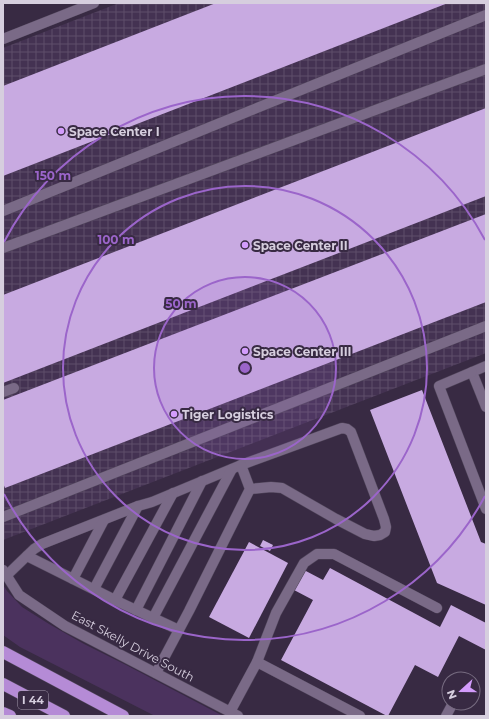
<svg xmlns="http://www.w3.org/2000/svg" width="489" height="719" viewBox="0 0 489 719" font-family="Montserrat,sans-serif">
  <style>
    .industrial { fill: url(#industrial-grid) }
    .grass { fill: #4b325e }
    .building { fill: #c8aae1 }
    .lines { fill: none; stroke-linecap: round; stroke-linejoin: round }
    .minor-casing { stroke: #52475c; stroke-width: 11 }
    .highway-casing { stroke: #52475c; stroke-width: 13 }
    .minor { stroke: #7a6a87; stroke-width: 10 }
    .highway { stroke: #b58bd6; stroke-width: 12 }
    .ring { fill: none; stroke: #9b65ca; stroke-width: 2 }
    .poi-dot { fill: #d39cfc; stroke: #382a43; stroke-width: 1.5 }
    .labels { text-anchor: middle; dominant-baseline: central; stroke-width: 4; stroke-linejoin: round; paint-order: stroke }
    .shield { fill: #382a43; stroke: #a79db0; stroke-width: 1 }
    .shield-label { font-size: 11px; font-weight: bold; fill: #d6cede }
    .poi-label { font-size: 12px; font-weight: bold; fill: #d6cede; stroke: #382a43; text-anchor: start }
    .street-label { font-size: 12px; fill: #d6cede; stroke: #382a43 }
    .centre { fill: #9b65ca; stroke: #382a43; stroke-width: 2 }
    .ring-label { font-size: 12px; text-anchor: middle; font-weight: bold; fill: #9b65ca; stroke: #382a43; stroke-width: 4; stroke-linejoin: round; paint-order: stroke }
  </style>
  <defs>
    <pattern id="industrial-grid" width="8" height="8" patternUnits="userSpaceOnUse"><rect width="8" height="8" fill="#443252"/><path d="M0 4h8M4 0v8" fill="none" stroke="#5e4e6a"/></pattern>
  </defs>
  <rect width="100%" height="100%" fill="#382a43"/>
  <!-- industrial -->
  <polygon class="industrial" points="119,3 486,3 486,353 3,540 3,48"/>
  <!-- grass -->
  <polygon class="grass" points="3,585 7,591 22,607 49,624 84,644 128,666 223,716 155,716 20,647 3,635"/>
  <!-- building -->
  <g class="building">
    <polygon points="216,3 448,3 3,176 3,86"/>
    <polygon points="486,108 486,196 3,383 3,295"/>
    <polygon points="486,214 486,302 5,488 3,483 3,400"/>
    <polygon points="422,390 481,542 486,544 486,605 437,583 370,410"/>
    <polygon points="263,540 273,545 270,551 260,546"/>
    <polygon points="249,542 288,563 249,638 209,617"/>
    <polygon points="330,568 440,627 451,605 486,623 486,650 459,636 438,677 415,665 388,716 387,716 281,660 313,600 294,590 304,570 323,580"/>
  </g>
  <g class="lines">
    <!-- minor casing -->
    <g class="minor-casing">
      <g id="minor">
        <polyline points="3,39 94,3"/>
        <polyline points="3,211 486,15"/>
        <polyline points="3,248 486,69"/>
        <polyline points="486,366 472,372 486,407"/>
        <polyline points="472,372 439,386 486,509"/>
        <polyline points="3,392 14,388"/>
        <polyline points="241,465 342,428 347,429 351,432 384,519 386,527 385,532 380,535 374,536 365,534 336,519 282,488 271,487 250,489"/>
        <polyline points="3,517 486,326"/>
        <polyline points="27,556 121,603 179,630"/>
        <polyline points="3,570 19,595 65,626 238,716"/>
        <polyline points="7,575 34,549 42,544 138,506 152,502 241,465 250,489 189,611 156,673"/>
        <polyline points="73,579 104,520"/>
        <polyline points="94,589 138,506"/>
        <polyline points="115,600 173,493"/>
        <polyline points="136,610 202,481"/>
        <polyline points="153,618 232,469"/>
        <polyline points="257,662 360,716"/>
        <polyline points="230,712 257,662 276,613 304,563 317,554 334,554 437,608"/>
        <polyline points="446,716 453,703"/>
      </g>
    </g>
    <!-- highway casing -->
    <g class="highway-casing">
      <g id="highway">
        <polyline points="3,652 123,716"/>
        <polyline points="3,684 64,716"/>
        <polyline points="3,713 10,716"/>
      </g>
    </g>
    <!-- minor -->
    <use href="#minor" class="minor"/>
    <!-- highway -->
    <use href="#highway" class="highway"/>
  </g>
  <!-- distance rings -->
  <circle cx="245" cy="368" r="91" fill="#9b65ca" fill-opacity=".12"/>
  <g class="ring">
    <circle cx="245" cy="368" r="91"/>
    <circle cx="245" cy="368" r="182"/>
    <path d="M485 496A272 272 0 0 1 4 494M4 242A272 272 0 0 1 485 240"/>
  </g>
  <!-- markers -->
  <g class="poi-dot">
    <circle cx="61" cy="131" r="4"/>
    <circle cx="245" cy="245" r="4"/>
    <circle cx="245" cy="351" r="4"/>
    <circle cx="174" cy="414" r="4"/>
  </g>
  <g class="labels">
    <!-- shield labels -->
    <rect class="shield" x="18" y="691" width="30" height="18" rx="3"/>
    <g class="shield-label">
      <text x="33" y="700">I 44</text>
    </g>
    <!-- poi labels -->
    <g class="poi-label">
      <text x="69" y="131">Space Center I</text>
      <text x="253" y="245">Space Center II</text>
      <text x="253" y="351">Space Center III</text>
      <text x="182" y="414">Tiger Logistics</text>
    </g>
    <!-- street labels -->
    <g class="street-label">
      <text transform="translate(133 646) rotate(28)">East Skelly Drive South</text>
    </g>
  </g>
  <circle cx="245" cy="368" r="6" class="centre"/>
  <g class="ring-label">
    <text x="53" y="180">150 m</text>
    <text x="116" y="244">100 m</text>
    <text x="181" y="308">50 m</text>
  </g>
  <!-- border -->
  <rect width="489" height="719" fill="none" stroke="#d6cede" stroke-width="8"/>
  <!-- north arrow -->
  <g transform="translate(461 691) rotate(249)"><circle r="19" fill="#382a43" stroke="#776c81"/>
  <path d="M0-3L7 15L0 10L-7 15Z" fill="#d39cfc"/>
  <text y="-6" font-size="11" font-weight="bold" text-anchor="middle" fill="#d6cede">N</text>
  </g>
</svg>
